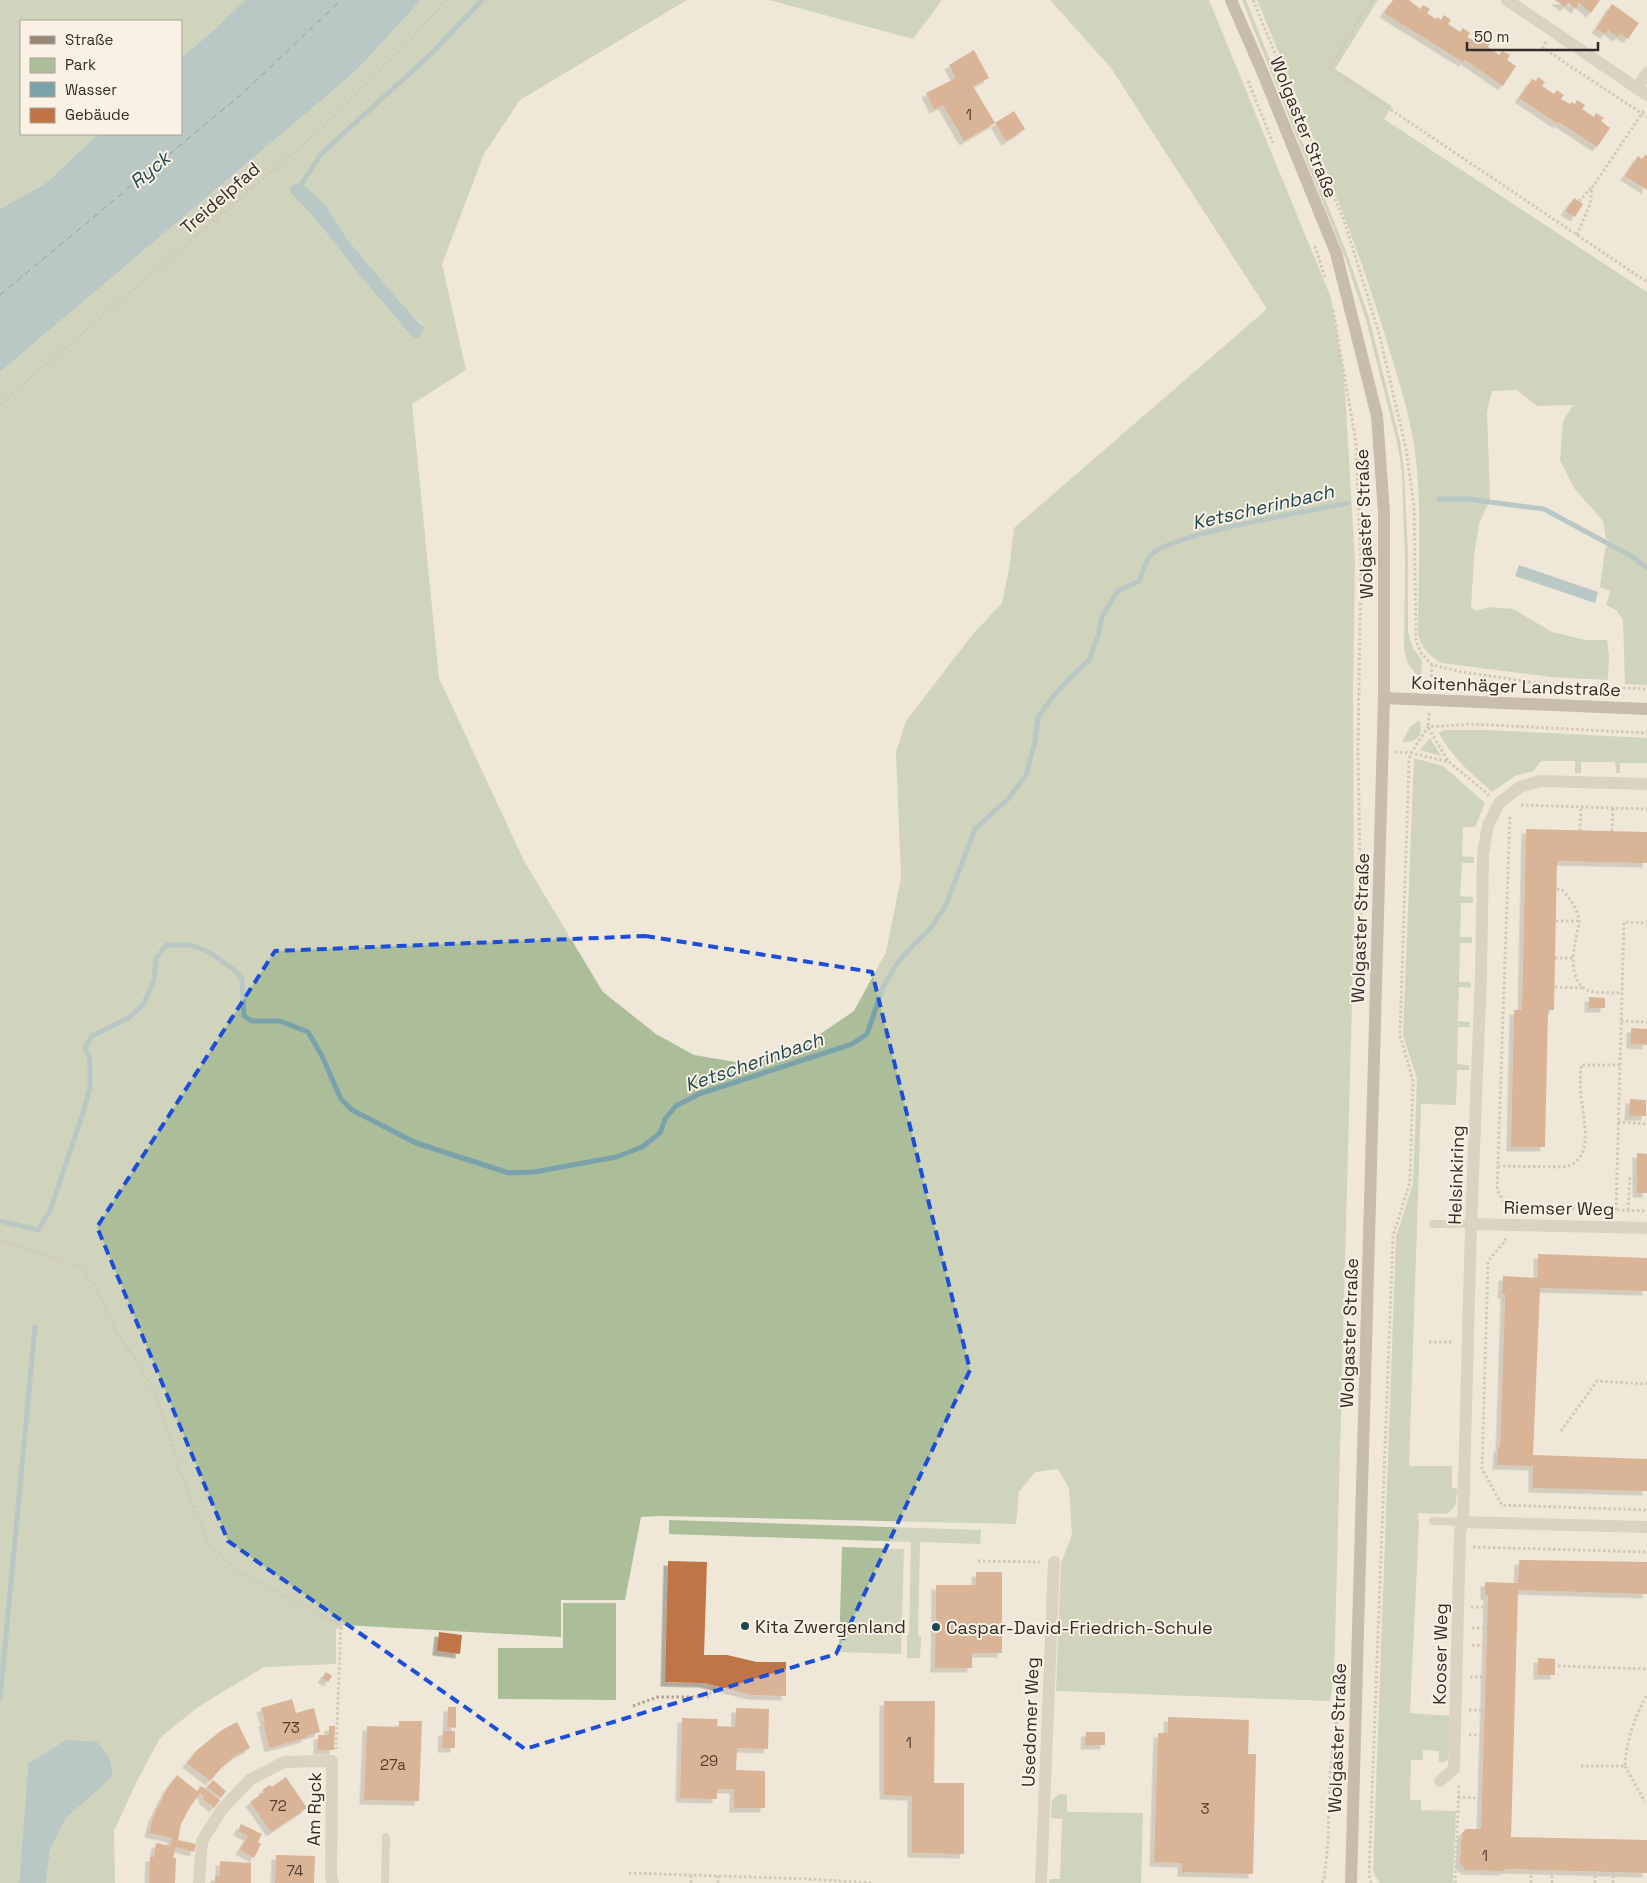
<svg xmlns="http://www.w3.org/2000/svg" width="1647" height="1883" viewBox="0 0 1647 1883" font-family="'Space Grotesk',sans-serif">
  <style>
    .green { fill: #acbd99; fill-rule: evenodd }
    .water { fill: #79a2ab }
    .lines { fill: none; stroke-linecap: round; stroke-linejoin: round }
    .stream { stroke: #79a2ab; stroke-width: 5 }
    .ferry { stroke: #1e4751; stroke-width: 1; stroke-dasharray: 6 5; stroke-linecap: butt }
    .building { fill: #c07446; filter: url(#shadow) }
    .path { stroke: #b2a38f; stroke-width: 3; stroke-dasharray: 2.5 2.5; stroke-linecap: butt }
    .service { stroke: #c6b9a5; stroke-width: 8 }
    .minor { stroke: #c6b9a5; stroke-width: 12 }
    .secondary { stroke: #9a8877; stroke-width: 12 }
    .marked { fill: none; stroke: #1d4ed8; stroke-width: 4; stroke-dasharray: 10 6; stroke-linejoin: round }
    .poi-dot { fill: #1e4751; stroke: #f8f1e4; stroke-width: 2 }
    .labels { text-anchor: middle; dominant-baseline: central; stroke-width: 4; stroke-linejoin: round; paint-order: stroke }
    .number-label { font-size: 15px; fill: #563e2e }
    .street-label { font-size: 18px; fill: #332c26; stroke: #f8f1e4 }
    .poi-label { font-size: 18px; fill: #332c26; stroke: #f8f1e4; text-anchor: start }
    .water-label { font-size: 19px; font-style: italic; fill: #1e4751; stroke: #f8f1e4 }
  </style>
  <defs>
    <filter id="shadow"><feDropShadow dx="-4.5" dy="4.5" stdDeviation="0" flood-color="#0004"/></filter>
  </defs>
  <rect width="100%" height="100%" fill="#efe8d8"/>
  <!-- green -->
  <g class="green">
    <polygon points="0,0 245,0 215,29 181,58 181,21 21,21 21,134 98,134 46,183 0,209"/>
    <path d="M 421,0 L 687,0 L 520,100 L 484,154 L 442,264 L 466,370 L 412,404 L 439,678 L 524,861 L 603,992 L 656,1034 L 694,1055 L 747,1064 L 798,1049 L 854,1011 L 886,952 L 901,878 L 896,752 L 906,721 L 973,634 L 1002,603 L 1009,569 L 1014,528 L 1267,309 L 1111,68 L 1050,0 L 1209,0 L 1331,298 L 1344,375 L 1355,560 L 1353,693 L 1354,925 L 1334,1677 L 1330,1701 L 1056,1691 L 1061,1563 L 1072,1535 L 1069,1488 L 1058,1469 L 1035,1472 L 1019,1492 L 1016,1524 L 661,1516 L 641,1517 L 625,1600 L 561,1600 L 561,1637 L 344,1625 L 336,1629 L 336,1664 L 264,1667 L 198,1707 L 160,1738 L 136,1783 L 114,1831 L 115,1883 L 46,1883 L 50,1850 L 66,1818 L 113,1775 L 28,1764 L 19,1883 L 0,1883 L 0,372 L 356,71 ZM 291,193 L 327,207 L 347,239 L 409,313 L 425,327 L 413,337 L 406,330 L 352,266 L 317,221 Z"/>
    <polygon points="769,0 942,0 913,39"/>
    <polygon points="1242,0 1246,0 1349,259 1369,318 1400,441 1404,471 1408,553 1408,632 1413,648 1422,661 1421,676 1416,674 1408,664 1404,650 1405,563 1402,472 1397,442 1366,320 1346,260"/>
    <path d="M 1257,0 L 1378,0 L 1335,69 L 1392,106 L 1384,119 L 1647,292 L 1647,685 L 1625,684 L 1623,620 L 1616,610 L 1606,605 L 1610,591 L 1600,587 L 1605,550 L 1609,540 L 1606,538 L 1603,521 L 1574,488 L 1560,460 L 1563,421 L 1573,405 L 1537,406 L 1517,390 L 1492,391 L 1487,412 L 1490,500 L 1479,524 L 1474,557 L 1471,608 L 1477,611 L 1489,607 L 1513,609 L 1552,632 L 1585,640 L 1607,640 L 1609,657 L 1608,680 L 1552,677 L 1441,663 C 1429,655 1421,648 1418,634 C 1418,573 1423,505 1414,445 C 1408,407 1395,369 1384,332 C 1349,218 1302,110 1257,0 Z"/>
    <path d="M 1419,720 C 1424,735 1418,743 1402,742 L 1410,727 Z"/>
    <path d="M 1444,730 L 1488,730 L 1647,738 L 1647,763 L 1620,763 L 1620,773 L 1616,773 L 1615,762 L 1581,762 L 1581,773 L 1575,773 L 1575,761 L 1541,761 L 1534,771 L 1515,776 L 1492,792 C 1470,772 1453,759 1439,733 Z"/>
    <polygon points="1430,738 1441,756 1420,750"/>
    <polygon points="1414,758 1443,766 1485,803 1475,827 1463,827 1462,856 1474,857 1474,863 1462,863 1460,896 1473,897 1473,903 1461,903 1460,937 1472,937 1472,943 1460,943 1459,982 1471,982 1471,988 1459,987 1458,1021 1470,1022 1470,1027 1458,1027 1457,1064 1469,1065 1469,1070 1457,1070 1456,1105 1421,1104 1409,1466 1452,1466 1452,1488 1458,1489 1455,1506 1447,1514 1418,1513 1419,1523 1410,1713 1450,1716 1448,1759 1445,1762 1439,1762 1439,1751 1423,1750 1423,1760 1411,1760 1410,1800 1421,1800 1421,1810 1456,1811 1453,1883 1380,1883 1375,1876 1373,1869 1396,1237 1413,1184 1417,1079 1403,1035"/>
    <polygon points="669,1520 981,1530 980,1544 920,1542 918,1635 921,1636 920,1658 907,1658 907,1635 909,1635 911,1542 669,1534"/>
    <polygon points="842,1547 904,1549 901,1654 839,1652"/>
    <polygon points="563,1603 616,1603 616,1700 498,1699 498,1648 563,1648"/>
    <polygon points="1060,1794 1067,1795 1067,1812 1143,1813 1141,1883 1049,1883 1050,1879 1060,1879 1062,1819 1051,1818 1052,1800"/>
  </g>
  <!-- water -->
  <g class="water">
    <polygon points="245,0 421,0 356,71 0,372 0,209 46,183 98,134 181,134 181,58 215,29"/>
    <polygon points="302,183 327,207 347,239 395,296 419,323 425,327 418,338 413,337 406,330 352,266 317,221 291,193 289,188 294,184"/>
    <polygon points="1519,565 1598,592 1595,603 1515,576"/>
    <polygon points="66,1740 97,1742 109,1758 113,1776 66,1818 50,1850 46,1883 19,1883 28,1764"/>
  </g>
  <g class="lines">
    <!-- stream -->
    <g class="stream">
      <polyline points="302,183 321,154 431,54 482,0"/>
      <polyline points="1439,499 1467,499 1544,509 1631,556 1647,568"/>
      <path d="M 0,1221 L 38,1230 L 50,1211 L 84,1110 L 90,1087 L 90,1059 L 85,1047 L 92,1036 L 128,1018 L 143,1005 L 154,980 L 156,958 L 167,945 L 191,945 L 209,952 L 233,969 L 242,979 L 244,1016 L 252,1021 L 280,1021 L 308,1032 L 321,1054 L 341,1099 L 352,1110 L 416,1143 L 509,1173 L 534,1172 L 616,1157 L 642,1147 L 660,1133 L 665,1119 L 676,1106 L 699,1094 L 852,1044 L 867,1034 L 883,987 L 896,965 L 914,944 L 930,929 L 946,905 L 975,829 L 1008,799 L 1026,775 L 1035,742 L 1038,717 L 1052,698 L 1072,676 L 1089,660 L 1098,636 L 1102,616 L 1118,591 L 1139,581 C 1142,573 1145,563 1150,556 C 1164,535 1316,510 1348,503"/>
      <polyline points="0,1699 35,1327"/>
    </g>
    <!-- ferry -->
    <polyline class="ferry" points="0,295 244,92 341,0"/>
  </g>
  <!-- building -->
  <g class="building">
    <polygon points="1393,0 1409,0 1420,9 1423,5 1430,9 1427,13 1436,19 1438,17 1441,20 1444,15 1451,20 1448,24 1460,32 1463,28 1470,33 1467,37 1476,42 1477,40 1480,42 1483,38 1490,43 1488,47 1499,55 1502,51 1510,55 1507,60 1516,66 1503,86 1465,60 1463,62 1384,13"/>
    <polygon points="1555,0 1600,0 1591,13 1579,3 1576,9 1568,3 1565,7"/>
    <polygon points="1612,4 1639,23 1628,39 1620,34 1618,37 1608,30 1605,34 1596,29"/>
    <polygon points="974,50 989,78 973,86 995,123 964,141 943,105 934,109 926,93 956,78 949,65"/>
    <polygon points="1538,77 1545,82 1542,86 1554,94 1557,90 1564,95 1561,99 1570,104 1571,102 1575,104 1577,100 1585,105 1582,109 1594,117 1596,113 1604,118 1601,121 1610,128 1597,147 1559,122 1558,124 1519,98 1532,79 1536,81"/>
    <polygon points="1014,111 1025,129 1006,141 995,123"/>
    <polygon points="1645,155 1647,156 1647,190 1625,176 1638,156 1642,159"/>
    <polygon points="1574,198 1583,204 1575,217 1565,211"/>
    <polygon points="1526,829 1647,832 1647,863 1557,861 1554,1010 1548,1010 1545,1147 1511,1147 1514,1010 1522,1010"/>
    <polygon points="1589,997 1605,998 1605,1008 1589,1008"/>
    <polygon points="1631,1028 1647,1029 1647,1045 1631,1044"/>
    <polygon points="1630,1099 1646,1100 1646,1116 1629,1116"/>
    <polygon points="1637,1153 1647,1154 1647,1193 1637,1193"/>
    <polygon points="1538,1254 1647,1258 1647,1291 1540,1288 1533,1455 1647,1459 1647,1491 1533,1488 1533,1466 1497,1465 1498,1447 1500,1447 1505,1302 1505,1294 1502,1294 1503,1276 1538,1278"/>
    <polygon points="1519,1560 1647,1562 1647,1594 1518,1590 1511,1837 1647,1840 1647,1873 1508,1869 1502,1871 1466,1870 1460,1864 1462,1833 1466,1829 1481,1829 1488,1596 1485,1595 1485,1582 1518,1583"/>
    <polygon points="668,1561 707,1562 704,1655 727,1655 757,1662 786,1662 786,1696 752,1695 704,1683 665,1682"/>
    <polygon points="976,1572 1002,1572 1002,1653 972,1653 972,1668 935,1668 936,1585 976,1585"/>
    <polygon points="439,1632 462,1635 460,1654 437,1651"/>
    <polygon points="1538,1658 1555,1659 1555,1675 1538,1675"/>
    <polygon points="326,1672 332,1676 328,1682 322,1678"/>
    <polygon points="292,1699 296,1713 314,1708 320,1732 306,1736 306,1738 269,1748 263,1722 265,1722 261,1708"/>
    <polygon points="884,1701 935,1701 934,1783 964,1783 964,1854 912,1853 912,1796 884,1795"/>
    <polygon points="448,1707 456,1707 456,1728 447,1727"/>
    <polygon points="736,1708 769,1709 768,1749 737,1748 736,1770 765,1771 765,1808 734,1808 734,1789 717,1789 717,1799 680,1798 682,1718 718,1719 717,1726 735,1727"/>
    <polygon points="1168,1717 1249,1720 1248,1754 1256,1754 1253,1874 1182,1872 1182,1863 1154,1862 1158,1733 1168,1733"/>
    <polygon points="399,1721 422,1721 419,1801 364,1800 367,1726 399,1727"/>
    <polygon points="237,1722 250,1748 235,1756 221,1768 210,1781 187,1763 197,1750 222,1730"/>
    <polygon points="329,1726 335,1726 334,1750 318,1750 318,1735 329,1735"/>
    <polygon points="443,1731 455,1731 455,1748 442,1748"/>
    <polygon points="1086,1732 1105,1732 1105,1745 1085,1745"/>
    <polygon points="177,1775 197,1791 201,1786 220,1800 214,1808 203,1799 204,1797 200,1793 190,1807 181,1824 178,1840 196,1844 194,1852 176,1847 173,1858 176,1858 175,1883 149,1883 150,1857 154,1857 156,1843 170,1846 172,1838 149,1833 153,1817 167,1789"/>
    <polygon points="286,1777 307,1808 271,1832 250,1802 264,1792 262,1790 270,1785 272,1787"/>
    <polygon points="213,1780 226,1791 221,1798 207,1787"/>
    <polygon points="241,1824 262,1834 258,1842 261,1844 254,1858 240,1850 248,1836 238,1831"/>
    <polygon points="276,1855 315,1856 314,1883 275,1883"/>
    <polygon points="220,1861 251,1863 251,1883 215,1883 215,1876 220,1876"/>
  </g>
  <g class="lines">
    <!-- path -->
    <g class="path">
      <polyline points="1253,0 1344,220 1379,333 1406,449 1414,505 1416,640 1421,653 1432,665 1463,672 1551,685 1647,689"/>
      <polyline points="1372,0 1329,68 1647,282"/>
      <polyline points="1546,42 1543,48 1647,117"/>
      <polyline points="1248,81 1273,143"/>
      <polyline points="1579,201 1591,188"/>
      <polyline points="1577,235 1590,204 1592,188 1645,109"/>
      <polyline points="1315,246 1325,278"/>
      <polyline points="1333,310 1356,442 1361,565 1358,750 1361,919"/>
      <polyline points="0,404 321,129 407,43 446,0"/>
      <polyline points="1431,687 1432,665"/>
      <polyline points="1429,713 1428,727 1448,761"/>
      <polyline points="1395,752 1411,753 1449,762 1489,795"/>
      <polyline points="1521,805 1647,809"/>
      <polyline points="1580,831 1581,807"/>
      <polyline points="1612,831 1613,808"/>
      <path d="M 1557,889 L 1562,890 C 1569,897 1578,910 1579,920 C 1579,928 1576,936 1575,943 C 1572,958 1571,982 1587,990 C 1596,994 1612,992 1622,993"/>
      <polyline points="1556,921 1579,921"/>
      <polyline points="1555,958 1574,958"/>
      <polyline points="1555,987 1584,988"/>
      <polyline points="1621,1021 1647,1022"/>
      <polyline points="1618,1122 1647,1124"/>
      <path d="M 1498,1166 L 1564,1167 C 1593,1161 1585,1126 1582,1104 C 1580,1091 1580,1078 1581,1065 L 1620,1065"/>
      <polyline points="1507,1206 1647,1211"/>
      <polyline points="1616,1210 1624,922 1647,923"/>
      <polyline points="1628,1210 1630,1178 1637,1178"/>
      <polyline points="1506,1211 1507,1206 1497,1190 1510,815"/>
      <polyline points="1505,1238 1505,1241 1488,1261 1482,1469 1502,1505 1647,1510"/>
      <polyline points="0,1241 31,1250 82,1269 94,1285 118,1335 137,1361 153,1389 165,1421 179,1470 208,1543 240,1573 341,1625 336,1749"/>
      <polyline points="1429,1342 1453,1342"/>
      <polyline points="1561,1431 1597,1381 1647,1384"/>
      <polyline points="1473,1547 1647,1552"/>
      <polyline points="978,1561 1040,1562"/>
      <polyline points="1471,1607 1488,1607"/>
      <polyline points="1472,1628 1487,1628"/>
      <polyline points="1472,1645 1486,1646"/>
      <polyline points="1558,1666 1647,1669"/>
      <polyline points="1470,1677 1486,1677"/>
      <polyline points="633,1706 658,1697 709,1697 713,1685"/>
      <polyline points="1469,1710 1485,1710"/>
      <polyline points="1469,1735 1484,1735"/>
      <path d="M 1581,1766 L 1625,1766 C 1626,1742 1635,1715 1647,1695"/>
      <polyline points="1625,1766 1645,1802"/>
      <polyline points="1458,1797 1482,1798"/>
      <polyline points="629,1873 810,1879 871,1883"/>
      <polyline points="691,1883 691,1875"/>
      <polyline points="718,1883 718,1876"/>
      <polyline points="1322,1883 1324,1879 1328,1843 1330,1774 1340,1695"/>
      <polyline points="1371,1883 1369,1875 1393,1236 1410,1182 1413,1081 1400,1035 1409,761 1411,753 1428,727 1471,724 1647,733"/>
      <polyline points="1455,1883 1459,1785"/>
      <polyline points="1531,1883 1531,1870"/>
      <polyline points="1552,1883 1552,1870"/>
      <polyline points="1595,1883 1595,1871"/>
      <polyline points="1613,1883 1613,1872"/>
    </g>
    <!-- service -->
    <g class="service">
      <polyline points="1433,1224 1471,1224"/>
      <polyline points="1433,1521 1463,1522"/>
      <polyline points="385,1883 386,1837"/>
    </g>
    <!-- minor -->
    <g class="minor">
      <polyline points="1507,0 1647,95"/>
      <polyline points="1637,88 1647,73"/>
      <polyline points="1471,1224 1647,1228"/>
      <polyline points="1463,1522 1647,1527"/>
      <polyline points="1440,1781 1454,1769 1460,1532 1463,1522 1471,1224 1481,975 1483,854 1488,825 1499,803 1520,787 1540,781 1647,784"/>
      <polyline points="199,1883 202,1841 222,1809 251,1779 284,1762 332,1761 331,1878 333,1883"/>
      <polyline points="1041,1883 1054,1562"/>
    </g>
    <!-- secondary -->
    <g class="secondary">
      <polyline points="1231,0 1262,71 1336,253 1377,416 1384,513 1384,698 1351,1883"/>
      <polyline points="1384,698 1647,709"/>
    </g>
  </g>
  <!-- marked area -->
  <path d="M0 0H1647V1883H0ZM 645,936 L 872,972 L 970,1370 L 836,1654 L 525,1749 L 228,1541 L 97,1227 L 275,951 Z" fill="#efe8d8" fill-opacity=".55" fill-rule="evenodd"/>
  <path class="marked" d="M 645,936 L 872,972 L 970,1370 L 836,1654 L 525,1749 L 228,1541 L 97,1227 L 275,951 Z"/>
  <!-- markers -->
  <g class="poi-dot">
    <circle cx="745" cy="1626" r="5"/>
    <circle cx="936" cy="1627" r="5"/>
  </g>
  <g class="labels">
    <!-- number labels -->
    <g class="number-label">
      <text x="969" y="114">1</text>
      <text x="291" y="1727">73</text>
      <text x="909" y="1742">1</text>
      <text x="709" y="1760">29</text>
      <text x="393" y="1764">27a</text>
      <text x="278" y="1805">72</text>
      <text x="1205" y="1808">3</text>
      <text x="1485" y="1855">1</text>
      <text x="295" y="1870">74</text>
    </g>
    <!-- street labels -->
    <g class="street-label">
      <text transform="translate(1304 127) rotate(68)">Wolgaster Straße</text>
      <text transform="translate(220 198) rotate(-41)">Treidelpfad</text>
      <text transform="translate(1364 524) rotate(-92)">Wolgaster Straße</text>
      <text transform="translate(1516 686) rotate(2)">Koitenhäger Landstraße</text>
      <text transform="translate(1360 928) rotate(-88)">Wolgaster Straße</text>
      <text transform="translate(1456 1175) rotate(-88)">Helsinkiring</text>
      <text transform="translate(1559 1208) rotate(1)">Riemser Weg</text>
      <text transform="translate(1349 1333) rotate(-88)">Wolgaster Straße</text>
      <text transform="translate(1440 1654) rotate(-89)">Kooser Weg</text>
      <text transform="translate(1030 1722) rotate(-88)">Usedomer Weg</text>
      <text transform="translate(1337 1738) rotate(-88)">Wolgaster Straße</text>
      <text transform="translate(314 1809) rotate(-89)">Am Ryck</text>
    </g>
    <!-- poi labels -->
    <g class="poi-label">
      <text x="755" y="1626">Kita Zwergenland</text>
      <text x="946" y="1627">Caspar-David-Friedrich-Schule</text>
    </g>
    <!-- water labels -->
    <g class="water-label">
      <text transform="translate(150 170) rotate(-40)">Ryck</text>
      <text transform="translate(1263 507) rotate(-13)">Ketscherinbach</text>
      <text transform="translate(754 1062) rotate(-19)">Ketscherinbach</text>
    </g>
  </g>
  <!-- legend -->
  <rect x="20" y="20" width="162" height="115" fill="#f8f1e4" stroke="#a9a298"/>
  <rect x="30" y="36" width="25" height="8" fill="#9a8877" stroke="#a9a298"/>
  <text x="65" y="45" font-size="15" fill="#332c26">Straße</text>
  <rect x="30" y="58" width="25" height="15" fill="#acbd99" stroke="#a9a298"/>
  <text x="65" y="70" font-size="15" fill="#332c26">Park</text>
  <rect x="30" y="82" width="25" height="15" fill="#79a2ab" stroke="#a9a298"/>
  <text x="65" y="95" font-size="15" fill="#332c26">Wasser</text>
  <rect x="30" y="108" width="25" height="15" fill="#c07446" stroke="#a9a298"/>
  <text x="65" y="120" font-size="15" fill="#332c26">Gebäude</text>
  <!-- scale -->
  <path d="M1467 42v8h131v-8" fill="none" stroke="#332c26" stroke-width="2.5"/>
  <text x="1474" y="42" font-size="15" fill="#332c26" stroke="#f8f1e4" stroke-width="4" paint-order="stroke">50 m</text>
</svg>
